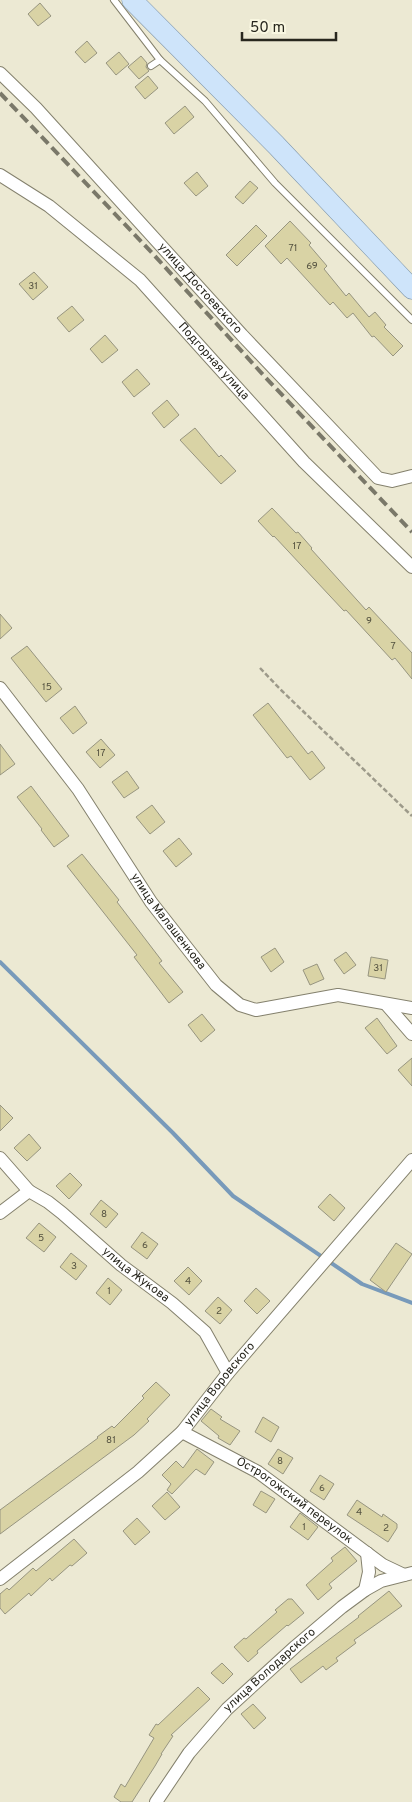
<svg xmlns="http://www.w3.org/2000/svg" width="412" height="1802" viewBox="0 0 412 1802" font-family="Overpass,sans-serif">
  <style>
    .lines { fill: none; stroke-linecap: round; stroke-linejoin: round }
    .stream { stroke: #789aba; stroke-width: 4 }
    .building { fill: #d9d3a5; stroke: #979580 }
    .service-casing { stroke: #84816d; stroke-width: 8 }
    .minor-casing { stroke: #84816d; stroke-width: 14 }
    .primary-casing { stroke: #7f96aa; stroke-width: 21 }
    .path { stroke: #9d9a8a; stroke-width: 2.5; stroke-dasharray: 5 2.5; stroke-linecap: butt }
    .service { stroke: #fff; stroke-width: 6 }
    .minor { stroke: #fff; stroke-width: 12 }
    .primary { stroke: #cee4fa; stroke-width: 20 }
    .rail { stroke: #7a7869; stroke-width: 4; stroke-dasharray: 10 5; stroke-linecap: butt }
    .labels { text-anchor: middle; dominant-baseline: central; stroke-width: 4; stroke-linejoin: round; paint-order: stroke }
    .number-label { font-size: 10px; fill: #545240 }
    .street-label { font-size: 12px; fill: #28271e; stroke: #f9f7e1 }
  </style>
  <rect width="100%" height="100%" fill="#ece9d3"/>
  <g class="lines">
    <!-- stream -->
    <polyline class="stream" points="0,962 173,1133 233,1196 362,1284 412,1303"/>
  </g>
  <!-- building -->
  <g class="building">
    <polygon points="40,3 51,16 38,26 28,14"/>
    <polygon points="87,41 97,53 85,63 75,52"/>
    <polygon points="119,52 129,64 116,75 106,63"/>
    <polygon points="141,56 147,63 146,67 149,71 139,79 128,67"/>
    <polygon points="148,76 158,88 145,99 135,87"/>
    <polygon points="185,106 194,117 174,134 165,123"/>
    <polygon points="197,172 208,186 196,196 184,183"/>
    <polygon points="250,181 258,188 243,204 235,197"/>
    <polygon points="290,221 311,243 309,245 327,266 324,269 346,296 349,293 369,317 375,312 386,325 384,327 403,346 393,356 374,336 372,337 353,313 347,318 333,302 330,305 287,258 281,264 265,246"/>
    <polygon points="256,225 267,236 237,266 226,255"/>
    <polygon points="34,272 48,287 33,300 19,284"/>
    <polygon points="72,306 84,320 69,332 57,318"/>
    <polygon points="105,335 118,350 102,363 90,349"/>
    <polygon points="137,369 150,384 134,397 122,382"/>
    <polygon points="167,400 179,415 164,428 152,413"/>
    <polygon points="195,428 219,457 221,455 236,471 221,484 180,440"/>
    <polygon points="272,508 296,533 298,532 312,548 311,549 366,610 369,607 412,653 412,679 395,658 392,660 346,610 344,611 274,536 273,537 258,521"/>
    <polygon points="0,614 12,628 0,639"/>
    <polygon points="27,646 62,689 46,702 11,658"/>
    <polygon points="268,703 308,754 312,751 325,768 310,780 291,756 287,758 253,715"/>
    <polygon points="75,706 87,723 73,734 60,718"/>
    <polygon points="101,739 115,755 100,768 86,752"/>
    <polygon points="0,744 15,764 0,775"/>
    <polygon points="127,771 139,788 124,798 112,782"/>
    <polygon points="31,786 69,836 54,847 41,830 42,829 17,797"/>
    <polygon points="152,805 165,822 150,834 136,817"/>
    <polygon points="179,838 192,854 176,867 163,851"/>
    <polygon points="82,854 119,900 117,902 162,961 159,963 183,992 169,1003 134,957 137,955 67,866"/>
    <polygon points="275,948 284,962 271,972 261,957"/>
    <polygon points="346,952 356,965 344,974 334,960"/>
    <polygon points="371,957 388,960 385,979 368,976"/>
    <polygon points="317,964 324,979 310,985 303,970"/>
    <polygon points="202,1014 215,1030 201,1042 188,1025"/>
    <polygon points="377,1018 397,1046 387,1054 365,1028"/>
    <polygon points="412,1058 412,1086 398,1070"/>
    <polygon points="0,1105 13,1118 0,1131"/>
    <polygon points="29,1134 41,1148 27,1161 14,1148"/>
    <polygon points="70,1173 82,1185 69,1199 56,1186"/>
    <polygon points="330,1194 345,1208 334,1221 318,1207"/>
    <polygon points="101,1200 118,1214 106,1228 90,1214"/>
    <polygon points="39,1223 56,1237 44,1252 26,1238"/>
    <polygon points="142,1232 158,1244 147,1259 131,1247"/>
    <polygon points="396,1243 412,1254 386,1292 370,1280"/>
    <polygon points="71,1253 87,1266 76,1280 60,1267"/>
    <polygon points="188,1267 202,1281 189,1295 174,1281"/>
    <polygon points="108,1278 122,1290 110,1305 96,1293"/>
    <polygon points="256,1288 270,1301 257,1314 244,1301"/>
    <polygon points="218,1297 232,1310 220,1324 205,1311"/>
    <polygon points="156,1382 170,1395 147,1419 149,1421 134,1435 0,1534 0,1510 98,1438 97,1437 112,1426 114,1428 144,1398 142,1396"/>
    <polygon points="211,1409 222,1417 220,1419 240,1431 230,1445 218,1438 219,1436 201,1421"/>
    <polygon points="263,1417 279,1427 271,1442 255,1432"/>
    <polygon points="197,1449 214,1462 205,1475 196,1469 172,1494 167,1490 171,1484 162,1475 176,1461 183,1468"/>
    <polygon points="278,1449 293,1458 283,1474 268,1464"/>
    <polygon points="320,1475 334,1484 324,1500 310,1491"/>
    <polygon points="261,1491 275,1499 266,1513 253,1505"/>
    <polygon points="167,1492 180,1507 165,1520 152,1506"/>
    <polygon points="357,1500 382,1517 383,1514 397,1524 397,1528 388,1542 347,1515"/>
    <polygon points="300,1513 318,1527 308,1540 290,1527"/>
    <polygon points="137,1518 150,1532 135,1545 123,1531"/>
    <polygon points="74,1539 87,1553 72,1566 70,1565 52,1581 50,1578 31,1596 29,1593 5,1614 0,1608 0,1594 7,1588 9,1590 33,1568 36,1571"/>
    <polygon points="345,1547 357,1561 329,1584 332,1588 318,1600 306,1585 333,1561 331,1558"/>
    <polygon points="389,1591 402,1606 354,1640 356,1643 336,1658 338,1661 326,1670 323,1666 301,1683 290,1669 359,1617 358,1616"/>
    <polygon points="288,1599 292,1599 304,1613 288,1626 287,1625 257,1651 258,1653 248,1662 234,1647 244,1638 246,1639 277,1612 275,1610"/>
    <polygon points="222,1663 233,1674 223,1684 211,1673"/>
    <polygon points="198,1687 210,1699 171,1735 173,1736 161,1754 162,1754 155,1766 132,1802 121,1802 114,1797 121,1784 125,1787 138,1765 154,1738 149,1735 156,1724 158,1725"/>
    <polygon points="253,1704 266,1718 254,1729 241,1714"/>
  </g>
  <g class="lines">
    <!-- service casing -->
    <g class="service-casing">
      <g id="service">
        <polyline points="114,0 160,60 151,66"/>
        <polyline points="160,60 205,101 275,183 412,320"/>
      </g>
    </g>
    <!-- minor casing -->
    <g class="minor-casing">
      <g id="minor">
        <path id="s1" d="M 0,73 L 36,108 L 242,335 L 378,478 L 392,481 L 412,476"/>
        <path id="s2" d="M 0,175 L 49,206 L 140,280 L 304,462 L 412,567"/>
        <path id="s3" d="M 0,688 L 78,789 L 151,902 L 216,985 L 240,1005 L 256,1010 L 338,995 L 412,1008"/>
        <polyline points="386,1004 412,1034"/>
        <polyline points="0,1158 29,1191 0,1213"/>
        <path id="s4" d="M 29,1191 L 48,1202 L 62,1213 L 121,1265 L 172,1303 L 205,1332 L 228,1373"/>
        <path id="s5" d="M 182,1432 L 258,1472 L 383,1565 L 404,1575"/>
        <path id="s6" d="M 0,1579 L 138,1472 L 182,1432 L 228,1373 L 412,1160"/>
        <polyline points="365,1590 369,1572 367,1553"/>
        <path id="s7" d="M 156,1802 L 189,1753 L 227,1709 L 296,1646 L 342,1607 L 365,1590 L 381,1581 L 412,1573"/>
      </g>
    </g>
    <!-- primary casing -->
    <g class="primary-casing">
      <polyline id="primary" points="132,0 276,145 412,289"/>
    </g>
    <!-- path -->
    <polyline class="path" points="260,668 281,690 412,816"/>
    <!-- service -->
    <use href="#service" class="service"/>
    <!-- minor -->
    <use href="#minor" class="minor"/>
    <!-- primary -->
    <use href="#primary" class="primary"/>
    <!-- rail -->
    <polyline class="rail" points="0,93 154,255 266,378 412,532"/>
  </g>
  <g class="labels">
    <!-- number labels -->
    <g class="number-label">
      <text x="293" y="248">71</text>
      <text x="312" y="266">69</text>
      <text x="33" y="286">31</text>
      <text x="297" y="546">17</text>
      <text x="369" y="621">9</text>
      <text x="393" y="646">7</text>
      <text x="47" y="687">15</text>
      <text x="101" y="753">17</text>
      <text x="378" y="968">31</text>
      <text x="104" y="1214">8</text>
      <text x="41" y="1238">5</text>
      <text x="145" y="1245">6</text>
      <text x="74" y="1266">3</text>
      <text x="188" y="1281">4</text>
      <text x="109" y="1291">1</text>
      <text x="219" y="1311">2</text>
      <text x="111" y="1440">81</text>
      <text x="280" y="1461">8</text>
      <text x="322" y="1488">6</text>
      <text x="359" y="1512">4</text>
      <text x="304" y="1527">1</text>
      <text x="386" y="1528">2</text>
    </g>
    <!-- street labels -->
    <g class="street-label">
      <text stroke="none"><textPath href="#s1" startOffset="294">улица Достоевского</textPath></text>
      <text stroke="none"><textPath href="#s2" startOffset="285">Подгорная улица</textPath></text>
      <text stroke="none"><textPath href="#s3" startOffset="288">улица Малашенкова</textPath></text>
      <text stroke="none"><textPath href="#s4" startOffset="136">улица Жукова</textPath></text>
      <text stroke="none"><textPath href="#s6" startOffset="295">улица Воровского</textPath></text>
      <text stroke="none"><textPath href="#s5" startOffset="132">Острогожский переулок</textPath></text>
      <text stroke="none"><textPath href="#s7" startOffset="175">улица Володарского</textPath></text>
    </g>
  </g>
  <!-- scale -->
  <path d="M242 32v8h94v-8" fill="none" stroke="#28271e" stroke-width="2.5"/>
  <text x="250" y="32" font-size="15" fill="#28271e" stroke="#f9f7e1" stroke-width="4" paint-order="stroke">50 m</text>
</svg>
